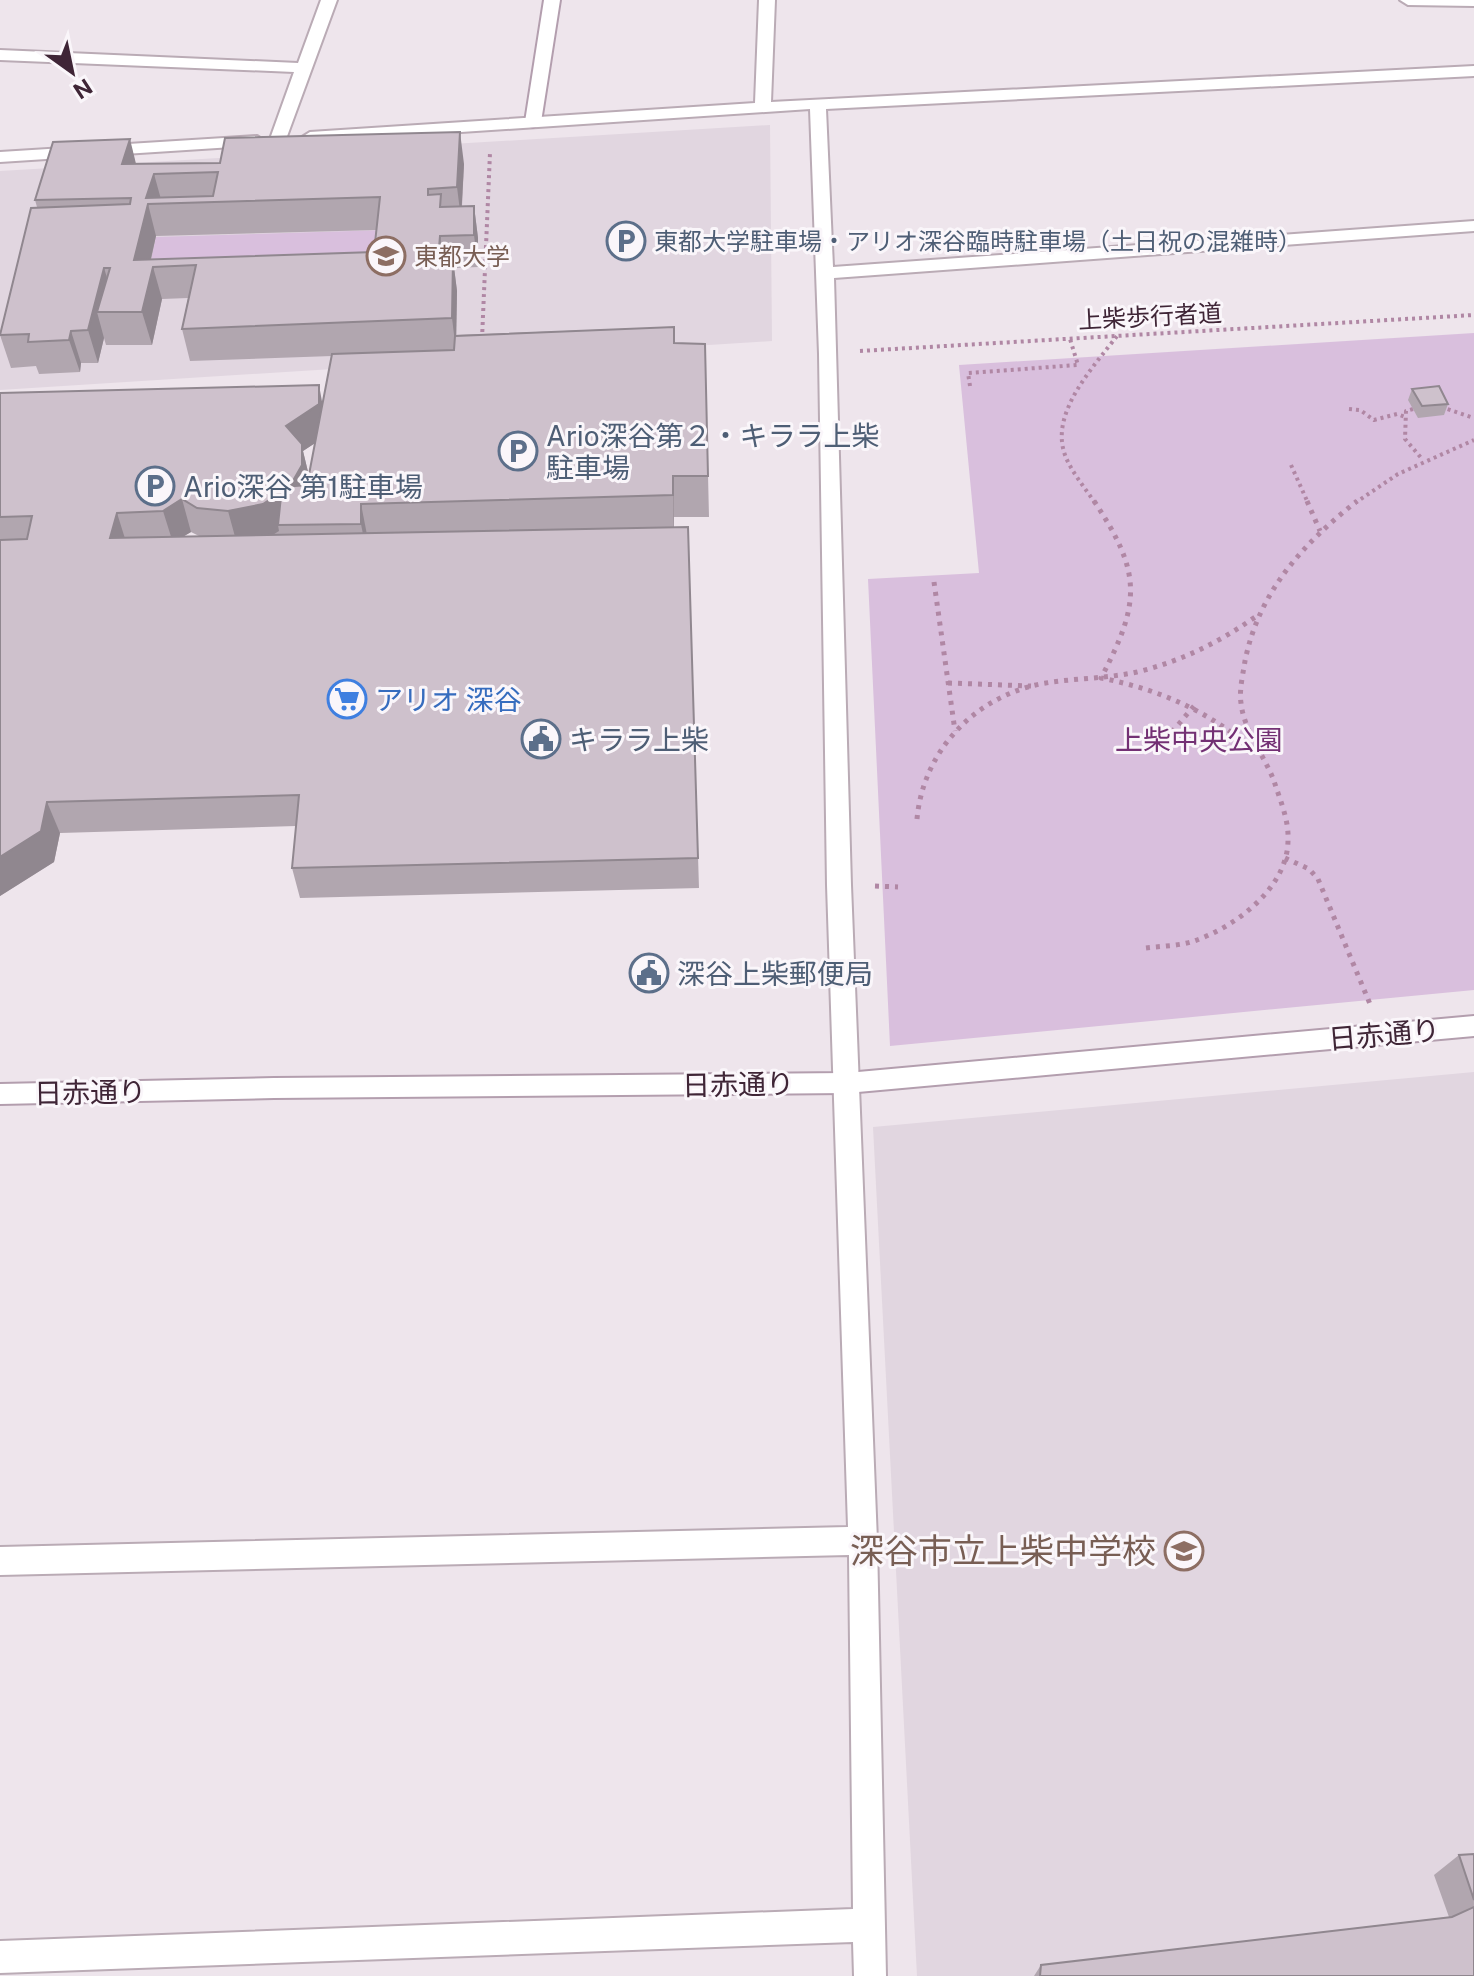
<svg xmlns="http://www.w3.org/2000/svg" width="1474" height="1976" viewBox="0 0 1474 1976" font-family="'Public Sans','Noto Sans JP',sans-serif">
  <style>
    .built { fill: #e1d6e0 }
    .green { fill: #d9bfdd }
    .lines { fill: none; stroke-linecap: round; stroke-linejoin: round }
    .street-casing { stroke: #baabb5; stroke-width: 4 }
    .secondary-casing { stroke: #b39eae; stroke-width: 4 }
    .path-far1 { stroke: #b087a4; stroke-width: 4; stroke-dasharray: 3 4; stroke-linecap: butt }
    .path { stroke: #b087a4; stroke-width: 5; stroke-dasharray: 4 6; stroke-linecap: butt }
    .street { fill: #fff; fill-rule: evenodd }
    .secondary { fill: #fff; fill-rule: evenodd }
    .wall { fill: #b1a6af; fill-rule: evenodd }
    .shaded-wall { fill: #90878f }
    .building { fill: #cec1cc; stroke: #90878f; stroke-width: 2; fill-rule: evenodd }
    .labels { text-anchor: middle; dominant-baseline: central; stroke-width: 6; stroke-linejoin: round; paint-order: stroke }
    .far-service-label { font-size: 24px; fill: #4e5e75; stroke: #faf6fa; text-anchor: start }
    .far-education-label { font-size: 24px; fill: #785e54; stroke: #faf6fa; text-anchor: start }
    .far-street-label { font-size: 24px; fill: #3f2536; stroke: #faf6fa }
    .service-label { font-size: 28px; fill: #4e5e75; stroke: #faf6fa; text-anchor: start }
    .shop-label { font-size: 28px; fill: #366cbe; stroke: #faf6fa; text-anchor: start }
    .park-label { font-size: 28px; fill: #733074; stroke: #faf6fa }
    .street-label { font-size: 28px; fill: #3f2536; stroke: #faf6fa }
    .near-education-label { font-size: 34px; fill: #785e54; stroke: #faf6fa; text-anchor: end }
  </style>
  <rect width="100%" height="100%" fill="#eee5ec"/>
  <!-- built -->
  <g class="built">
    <polygon points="770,125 772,341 0,390 0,171"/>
    <polygon points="1474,1072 1474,1976 917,1976 873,1127"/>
  </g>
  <!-- green -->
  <g class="green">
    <polygon points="385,230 379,284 143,293 156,237"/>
    <polygon points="1474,333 1474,990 890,1046 868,579 979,573 959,365"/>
  </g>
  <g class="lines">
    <!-- street casing -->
    <g class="street-casing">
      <g id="street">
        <polygon points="321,0 337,0 286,139 278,144 270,139 294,72 0,60 0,50 298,63"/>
        <polygon points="759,0 775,0 771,102 1474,66 1474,76 826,109 833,267 1474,221 1474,231 834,278 851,885 877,1541 886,1976 854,1976 853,1942 0,1973 0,1941 853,1909 849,1555 0,1575 0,1547 848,1527 827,885 819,354 810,109 310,142 302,137 310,132 755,103"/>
        <polygon points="1400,0 1474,0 1474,6 1408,5"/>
        <polygon points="257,136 265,141 263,145 0,162 0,152"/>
      </g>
    </g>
    <!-- secondary casing -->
    <g class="secondary-casing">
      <g id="secondary">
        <polygon points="544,0 560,0 541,122 533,127 525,122"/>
        <polygon points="1474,1016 1474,1036 847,1093 274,1098 0,1104 0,1084 274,1078 847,1073"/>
      </g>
    </g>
    <!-- path-far1 -->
    <g class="path-far1">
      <polyline points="482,339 490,153"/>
      <polyline points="860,351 1474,315"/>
      <polyline points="970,386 968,373 1078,365 1070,339"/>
      <polyline points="1441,407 1474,418"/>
      <polyline points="1349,409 1360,410 1374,420 1397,414 1405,417"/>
      <polyline points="1413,409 1406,411 1405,439 1423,460"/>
      <polyline points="1291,465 1308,503"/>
      <path d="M 1095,503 C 1084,486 1067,467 1063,448 C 1054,408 1095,365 1117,336"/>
      <polyline points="1355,503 1398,474 1474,440"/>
    </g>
    <!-- path -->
    <g class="path">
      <path d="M 1094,501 C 1142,573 1141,602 1101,678 C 1162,690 1213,713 1259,755"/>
      <polyline points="1307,501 1320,531"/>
      <polyline points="934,582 955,731"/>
      <polyline points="948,683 1031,686"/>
      <polyline points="1172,732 1194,706"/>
      <path d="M 917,819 C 923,752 973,698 1040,684 C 1072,678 1105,679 1137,672 C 1182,661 1220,642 1258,615"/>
      <polyline points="1285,858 1309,869 1318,879 1370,1004"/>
      <polyline points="875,886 898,887"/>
      <path d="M 1146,948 C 1162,946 1179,946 1194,941 C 1235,927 1288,888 1288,840 C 1289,820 1280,800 1274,781 C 1264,755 1244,731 1241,703 C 1239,690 1243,674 1245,661 C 1259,591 1303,544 1357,501"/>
    </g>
    <!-- street -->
    <use href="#street" class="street"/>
    <!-- secondary -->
    <use href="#secondary" class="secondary"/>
  </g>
  <!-- wall -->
  <g class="wall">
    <path d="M 136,164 L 464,164 L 462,206 L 474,206 L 478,238 L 478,267 L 454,268 L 457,291 L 456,335 L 674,327 L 675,344 L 705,344 L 709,517 L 674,517 L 674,527 L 688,527 L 699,888 L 300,898 L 292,868 L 296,826 L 60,833 L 54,862 L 0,896 L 0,393 L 323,405 L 332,356 L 190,361 L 182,329 L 188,298 L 162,299 L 152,345 L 106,345 L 104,338 L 98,363 L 81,363 L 80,372 L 39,374 L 36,366 L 11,368 L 0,335 L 37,207 L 35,200 ZM 376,230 L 374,252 L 151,260 L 156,236 ZM 315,443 L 309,476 L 303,451 ZM 191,532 L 199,536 L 183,536 Z"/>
    <polygon points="1412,389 1448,404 1444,415 1418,418 1408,400"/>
    <polygon points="1474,1854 1474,1976 1034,1976 1041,1965 1449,1917 1434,1875 1459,1855"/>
  </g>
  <!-- shaded-wall -->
  <g class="shaded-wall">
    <polygon points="460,132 464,164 461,219 457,187"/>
    <polygon points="130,139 138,172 122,164"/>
    <polygon points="154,174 162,203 148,204 156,236 143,293 134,260 146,198"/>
    <polygon points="474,206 478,238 478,267 474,235"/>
    <polygon points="440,236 444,268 443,281 439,248"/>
    <polygon points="453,259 457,291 456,351 452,318"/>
    <polygon points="153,267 162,299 152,345 142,312"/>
    <polygon points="104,268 114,300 97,312 104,338 98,363 88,330"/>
    <polygon points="71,331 81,363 80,372 69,340"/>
    <polygon points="319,385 325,418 326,436 303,451 309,476 310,497 278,525 279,531 271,536 237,544 228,511 286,426"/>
    <polygon points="673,476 674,517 674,536 673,495"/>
    <polygon points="182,499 191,532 173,543 163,511"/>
    <polygon points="361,504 369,545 369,565 361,524"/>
    <polygon points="117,513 127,545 110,538"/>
    <polygon points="47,802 60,833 54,862 0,896 0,857"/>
  </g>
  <!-- building -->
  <g class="building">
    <path d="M 460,132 L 457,187 L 428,189 L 428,195 L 441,194 L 440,207 L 474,206 L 474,235 L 440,236 L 439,248 L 428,248 L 428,258 L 453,259 L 452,318 L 182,329 L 196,265 L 153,267 L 142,312 L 97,312 L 110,268 L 104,268 L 88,330 L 71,331 L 69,340 L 28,342 L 29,334 L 0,335 L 31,208 L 130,204 L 131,198 L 35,200 L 53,142 L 130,139 L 122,164 L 220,163 L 225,138 ZM 218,172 L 213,196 L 146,198 L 154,174 ZM 380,197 L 374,252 L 134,260 L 148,204 Z"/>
    <polygon points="674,327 674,343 705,344 708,476 673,476 673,495 361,504 361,524 278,525 282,487 307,485 332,354 454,350 455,336"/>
    <polygon points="319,385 319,404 286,426 302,444 302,465 290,486 282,487 281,492 263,504 228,511 197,508 182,499 163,511 117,513 110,538 688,527 698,858 292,868 299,795 47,802 41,831 0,857 0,540 27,539 32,516 0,517 0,393"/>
    <polygon points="1439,386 1448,404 1422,406 1412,389"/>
    <polygon points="1474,1854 1474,1900 1459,1855"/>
    <polygon points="1474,1907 1474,1976 1040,1976 1041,1965 1452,1917"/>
  </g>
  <!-- icons -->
  <defs>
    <g id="parking-ring" transform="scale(2)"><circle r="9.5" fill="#faf6fa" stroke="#5c6f8a" stroke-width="1.5"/><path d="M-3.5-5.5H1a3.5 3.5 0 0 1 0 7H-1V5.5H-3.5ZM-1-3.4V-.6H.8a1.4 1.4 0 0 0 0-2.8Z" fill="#5c6f8a"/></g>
    <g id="school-ring" transform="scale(2)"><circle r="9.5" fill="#faf6fa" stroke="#8d6e63" stroke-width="1.5"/><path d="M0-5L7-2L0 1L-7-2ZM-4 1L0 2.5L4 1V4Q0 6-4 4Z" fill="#8d6e63"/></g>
    <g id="supermarket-ring" transform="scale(2)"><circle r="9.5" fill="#faf6fa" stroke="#3f7fe0" stroke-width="1.5"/><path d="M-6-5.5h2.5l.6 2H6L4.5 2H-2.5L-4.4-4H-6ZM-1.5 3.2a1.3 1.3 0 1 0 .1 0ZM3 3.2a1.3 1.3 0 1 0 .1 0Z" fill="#3f7fe0"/></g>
    <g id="civic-ring" transform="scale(2)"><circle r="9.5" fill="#faf6fa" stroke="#5c6f8a" stroke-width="1.5"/><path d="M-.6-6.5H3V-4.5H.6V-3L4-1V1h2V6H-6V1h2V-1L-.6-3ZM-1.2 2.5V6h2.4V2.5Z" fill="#5c6f8a"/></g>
  </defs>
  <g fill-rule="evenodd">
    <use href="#parking-ring" x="626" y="241"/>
    <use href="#school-ring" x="386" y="256"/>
    <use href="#parking-ring" x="518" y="451"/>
    <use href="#parking-ring" x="155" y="486"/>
    <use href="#supermarket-ring" x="347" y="699"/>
    <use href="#civic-ring" x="541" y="739"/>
    <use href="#civic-ring" x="649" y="973"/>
    <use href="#school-ring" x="1184" y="1551"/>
  </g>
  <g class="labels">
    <!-- far-service labels -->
    <g class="far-service-label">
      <text x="654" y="241">東都大学駐車場・アリオ深谷臨時駐車場（土日祝の混雑時）</text>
    </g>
    <!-- far-education labels -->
    <g class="far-education-label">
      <text x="414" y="256">東都大学</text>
    </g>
    <!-- far-street labels -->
    <g class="far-street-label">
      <text transform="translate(1150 316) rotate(-3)">上柴歩行者道</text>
    </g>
    <!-- service labels -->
    <g class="service-label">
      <text x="546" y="435">Ario深谷第２・キララ上柴<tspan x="546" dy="32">駐車場</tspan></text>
      <text x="183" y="486">Ario深谷 第1駐車場</text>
      <text x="569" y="739">キララ上柴</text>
      <text x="677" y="973">深谷上柴郵便局</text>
    </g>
    <!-- shop labels -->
    <g class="shop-label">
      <text x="375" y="699">アリオ 深谷</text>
    </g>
    <!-- park labels -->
    <g class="park-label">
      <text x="1199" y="739">上柴中央公園</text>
    </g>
    <!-- street labels -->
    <g class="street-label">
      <text transform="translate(1384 1034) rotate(-5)">日赤通り</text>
      <text transform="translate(738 1084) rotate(-1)">日赤通り</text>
      <text transform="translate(90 1092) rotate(-1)">日赤通り</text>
    </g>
    <!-- near-education labels -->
    <g class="near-education-label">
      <text x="1156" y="1551">深谷市立上柴中学校</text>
    </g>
  </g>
  <!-- north arrow -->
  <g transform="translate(72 72) rotate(147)" stroke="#faf6fa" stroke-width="6" paint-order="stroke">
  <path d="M0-6L14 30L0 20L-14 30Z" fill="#3f2536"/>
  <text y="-12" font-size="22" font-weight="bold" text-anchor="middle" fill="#3f2536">N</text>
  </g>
</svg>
